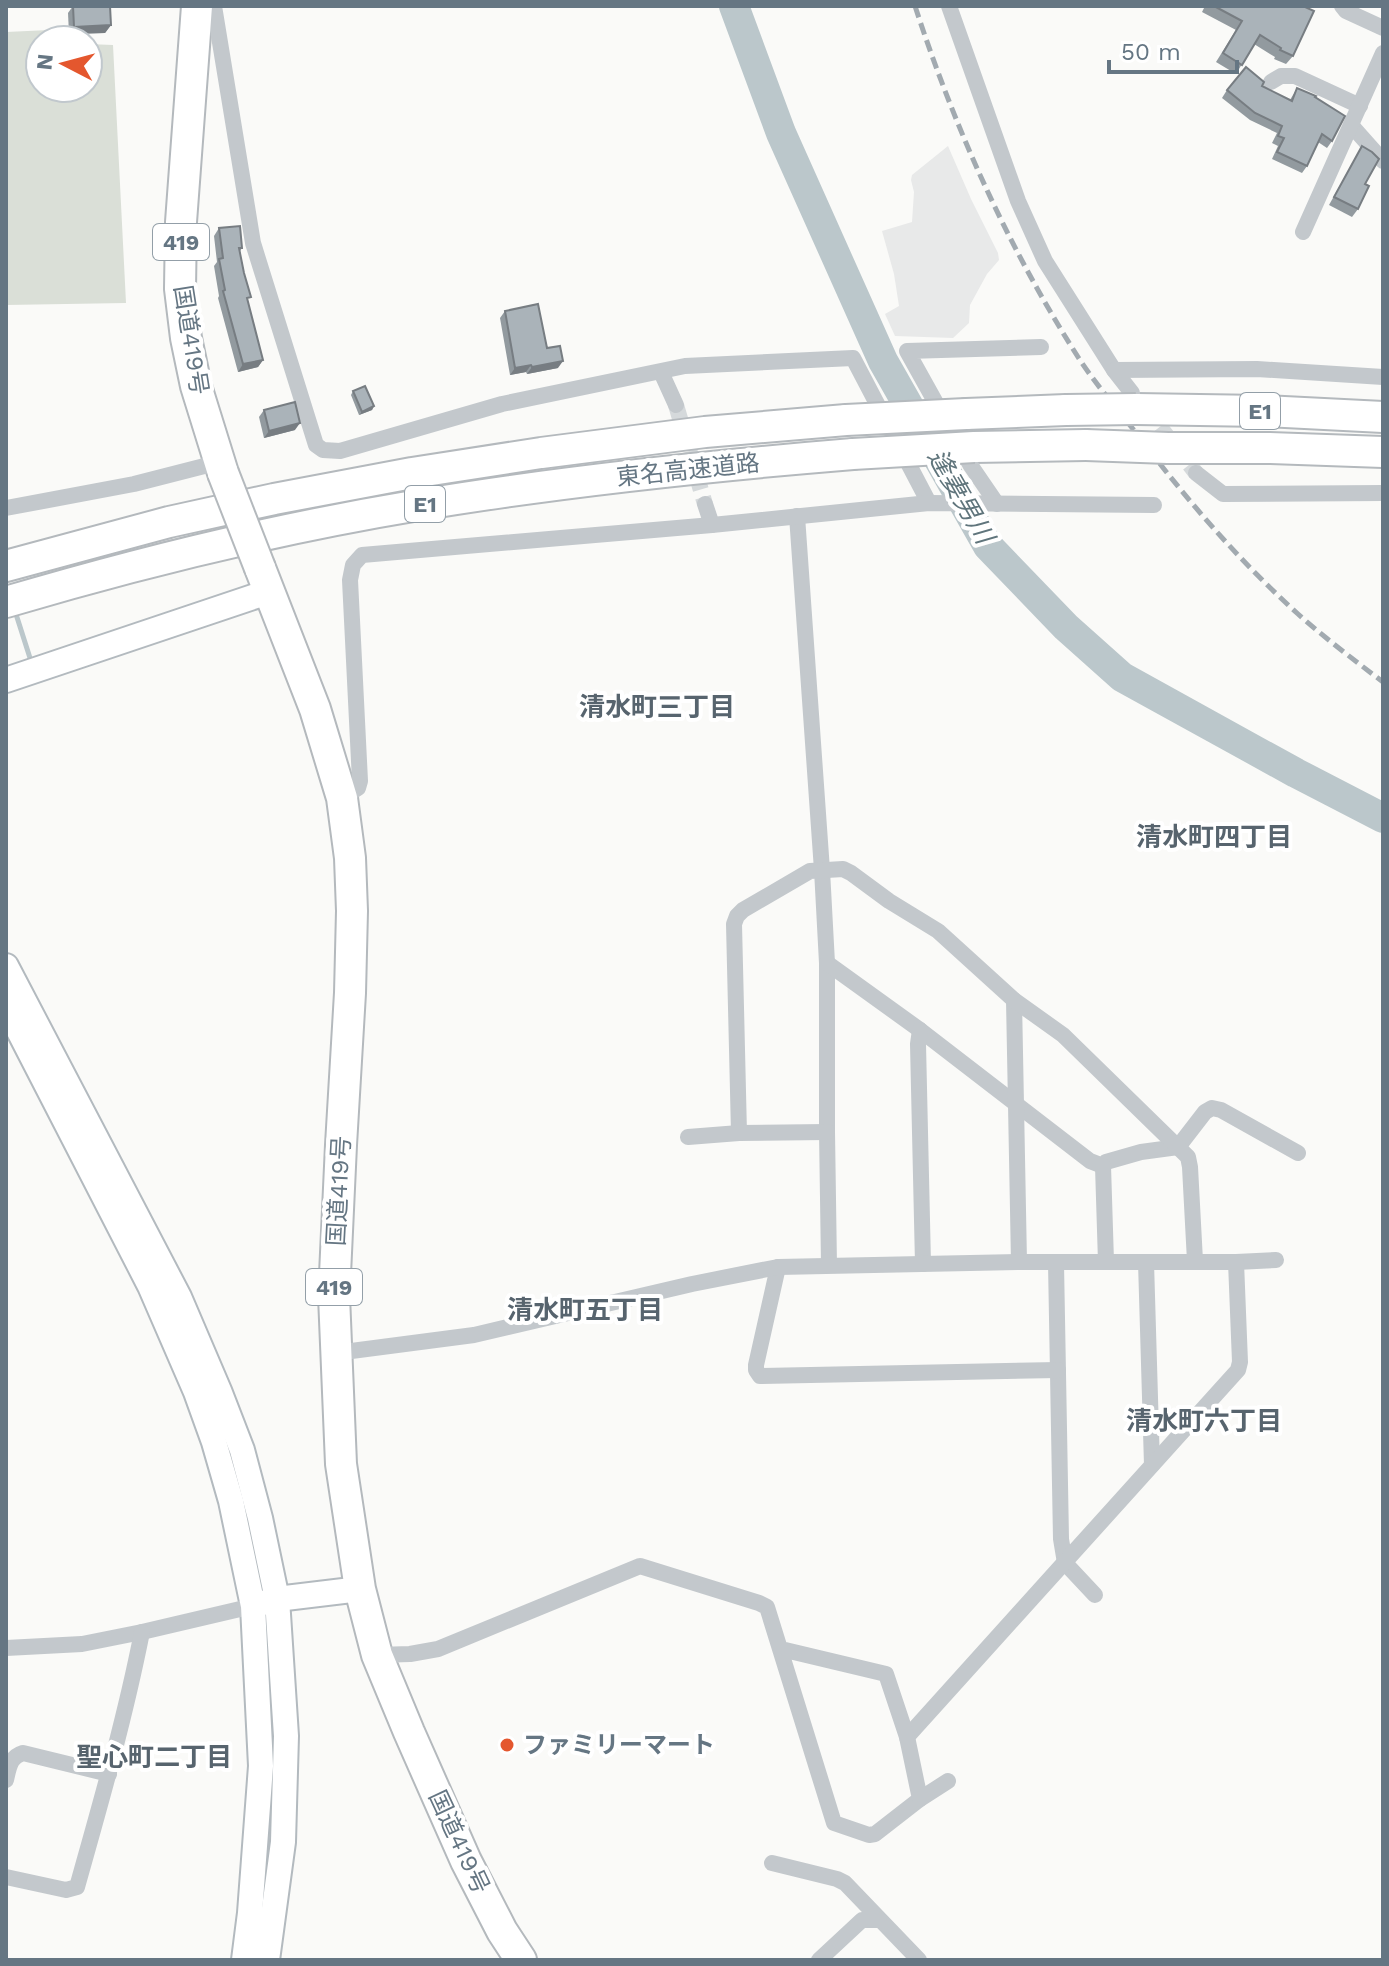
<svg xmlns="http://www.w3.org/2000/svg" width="1389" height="1966" viewBox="0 0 1389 1966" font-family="'Work Sans','Noto Sans JP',sans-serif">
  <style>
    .built { fill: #e8e9e9 }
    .green { fill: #dadfd7 }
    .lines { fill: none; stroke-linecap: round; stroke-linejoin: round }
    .stream { stroke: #bbc7cb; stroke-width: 5 }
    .river { stroke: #bbc7cb; stroke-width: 30 }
    .street-tunnel { stroke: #d5d9db; stroke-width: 16; stroke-dasharray: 16 8; stroke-linecap: butt }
    .secondary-casing { stroke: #b3babf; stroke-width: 28 }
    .highway-casing { stroke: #b4b9bd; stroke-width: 34 }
    .street { stroke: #c3c8cc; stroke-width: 16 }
    .secondary { stroke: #fff; stroke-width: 24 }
    .highway { stroke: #fff; stroke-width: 30 }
    .rail { stroke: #a2aab0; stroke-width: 5; stroke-dasharray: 12 6; stroke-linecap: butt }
    .highway-bridge-casing { stroke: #b4b9bd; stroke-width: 34; stroke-linecap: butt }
    .highway-bridge { stroke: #fff; stroke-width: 30 }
    .wall { fill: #929a9f }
    .shaded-wall { fill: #777d82 }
    .building { fill: #aab3b9; stroke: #777d82; stroke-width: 2 }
    .poi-dot { fill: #e4572e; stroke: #fff; stroke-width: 3 }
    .labels { text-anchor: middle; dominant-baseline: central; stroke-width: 8; stroke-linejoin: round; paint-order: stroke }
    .shield { fill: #fff; stroke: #939fa8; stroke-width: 2 }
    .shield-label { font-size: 22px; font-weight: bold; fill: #657683 }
    .street-label { font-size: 24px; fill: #657683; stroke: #fff }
    .poi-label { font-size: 24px; font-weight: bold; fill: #657683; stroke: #fff; text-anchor: start }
    .water-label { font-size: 26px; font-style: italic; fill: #60757c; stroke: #fff }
    .neighbourhood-label { font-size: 26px; font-weight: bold; fill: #57646e; stroke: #fff }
  </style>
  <rect width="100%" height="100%" fill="#fafaf8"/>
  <!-- built -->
  <polygon class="built" points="948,146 971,199 998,253 999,260 987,274 970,305 969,323 953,338 895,336 885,314 899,306 894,274 882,231 912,222 914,192 911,180 912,175"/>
  <!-- green -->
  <polygon class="green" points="49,30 60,40 40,40 40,88 88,88 88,44 113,45 126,303 6,305 6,32"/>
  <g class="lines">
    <!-- stream -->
    <polyline class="stream" points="15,611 30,658"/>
    <!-- river -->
    <polyline class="river" points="734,6 781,133 883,361 988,546 1066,627 1122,677 1296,773 1383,818"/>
    <!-- street-tunnel -->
    <g class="street-tunnel">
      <polyline points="676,405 705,504"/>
      <polyline points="1145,408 1196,473"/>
    </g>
    <!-- secondary casing -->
    <g class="secondary-casing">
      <g id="secondary">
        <polyline points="6,680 268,592"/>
        <polyline points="6,966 179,1297 220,1393 242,1450 260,1518 277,1599 286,1736 283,1842 267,1960"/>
        <polyline points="6,1006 150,1286 196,1392 214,1442 231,1501 253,1606 261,1766 250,1913 244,1960"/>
        <polyline points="263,1603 277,1599 360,1589"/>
      </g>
    </g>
    <!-- highway casing -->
    <g class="highway-casing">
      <g id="highway">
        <polyline points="197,6 181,222 180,289 186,338 196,386 223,473"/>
        <polyline points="1136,409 1263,411 1383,417"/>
        <polyline points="966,414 1066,410"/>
        <polyline points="974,447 1086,445"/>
        <polyline points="1168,448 1269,448 1383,452"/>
        <polyline points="6,566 169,522 274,499 412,473 541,453 705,432 846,420"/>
        <polyline points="260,568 315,709 342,798 350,858 352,911 350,993 341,1145 334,1296 341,1464 360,1589 377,1655 409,1732 466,1861 502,1931 521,1960"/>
        <path d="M 6,602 C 141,562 280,528 419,505 C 563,481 707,466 853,454"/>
      </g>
    </g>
    <!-- street -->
    <g class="street">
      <polyline points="214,6 253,243 316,445 323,450 340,451 502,404 685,366 853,358 929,503"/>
      <polyline points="949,6 1018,201 1045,261 1114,370 1132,393"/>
      <polyline points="1342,6 1346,11 1383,28"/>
      <polyline points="1271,82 1281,76 1295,76 1360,106"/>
      <polyline points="1351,125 1383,161"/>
      <polyline points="1303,232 1383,53"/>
      <polyline points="1114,370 1257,369 1383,377"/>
      <polyline points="661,372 676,405"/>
      <polyline points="1196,473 1223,494 1383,493"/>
      <polyline points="705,504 712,525"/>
      <polyline points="997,504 971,466 907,351 1041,347"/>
      <polyline points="6,508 134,484 220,462"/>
      <polyline points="797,516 822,870 827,963 827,1132 829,1265"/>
      <polyline points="342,798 358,788 360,781 350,580 353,565 362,555 712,525 929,503 1154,505"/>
      <polyline points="827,963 920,1030 1090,1161 1103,1166 1106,1162 1141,1152 1178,1147 1205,1112 1212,1108 1221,1110 1298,1153"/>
      <polyline points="1014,1000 1019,1262"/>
      <polyline points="920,1030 918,1044 923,1264"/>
      <polyline points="739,1133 734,924 737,916 743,910 810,871 843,869 851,873 889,901 938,931 1014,1000 1063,1035 1188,1157 1190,1167 1195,1261"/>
      <polyline points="688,1137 739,1133 827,1132"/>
      <polyline points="1103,1166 1106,1262"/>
      <polyline points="1146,1262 1152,1465"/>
      <polyline points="1236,1262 1276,1260"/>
      <polyline points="1056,1263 1061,1539 1065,1563 1095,1595"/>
      <polyline points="778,1267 756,1365 756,1370 760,1376 1058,1370"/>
      <polyline points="336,1353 474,1335 692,1284 778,1267 1019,1262 1236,1262 1240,1362 1238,1370 907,1737"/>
      <polyline points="6,1648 82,1644 142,1632 253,1606"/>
      <polyline points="377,1655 410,1654 438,1649 640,1566 759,1603 767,1607 834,1823 869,1835 875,1834 920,1799 907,1737 886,1674 781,1649"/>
      <path d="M 6,1780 C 9,1767 10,1757 23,1753 L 109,1774"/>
      <polyline points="920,1799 948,1781"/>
      <polyline points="772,1863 837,1879 845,1883 919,1960"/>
      <path d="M 6,1877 L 66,1890 L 77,1887 C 101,1802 125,1718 142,1632"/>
      <polyline points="819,1960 862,1920 879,1920"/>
    </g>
    <!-- secondary -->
    <use href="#secondary" class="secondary"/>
    <!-- highway -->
    <use href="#highway" class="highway"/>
    <!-- rail -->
    <path class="rail" d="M 915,6 C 955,129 1008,247 1078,357 C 1094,382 1114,405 1133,429 C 1183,495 1236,558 1298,614 C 1325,638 1354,660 1383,682"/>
    <!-- highway-bridge casing -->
    <g class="highway-bridge-casing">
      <g id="highway-bridge">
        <polyline points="1066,410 1136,409"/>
        <polyline points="846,420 966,414"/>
        <polyline points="1086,445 1168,448"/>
        <polyline points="853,454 974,447"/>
        <polyline points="223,473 260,568"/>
      </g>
    </g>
    <!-- highway-bridge -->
    <use href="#highway-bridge" class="highway-bridge"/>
  </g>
  <!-- wall -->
  <g class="wall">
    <polygon points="73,6 110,6 111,25 105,33 69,34 68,13"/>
    <polygon points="1205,6 1303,6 1293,56 1286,64 1274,59 1275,57 1254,44 1236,74 1216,62 1236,30 1202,12"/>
    <polygon points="1262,86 1290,100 1297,88 1315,97 1332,141 1327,148 1318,142 1307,166 1302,173 1272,159 1278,146 1272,143 1277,133 1250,120 1222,98 1227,90"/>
    <polygon points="1362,146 1365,184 1358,209 1352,217 1329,205"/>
    <polygon points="219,228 242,248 240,251 248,301 263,360 258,367 238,372 218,298 219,296 214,266 217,262 214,236"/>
    <polygon points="505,311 547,348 558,368 527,374 526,372 510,375 500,318"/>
    <polygon points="353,391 374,406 372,410 359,415 351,395"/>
    <polygon points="264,410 295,430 264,438 259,417"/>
  </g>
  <!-- shaded-wall -->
  <g class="shaded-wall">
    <polygon points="111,25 105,33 69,34 74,27"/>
    <polygon points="263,360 258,367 238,372 243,364"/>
    <polygon points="563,361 558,368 527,374 532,367"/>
    <polygon points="531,365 526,372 510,375 515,368"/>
    <polygon points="374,406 372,410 359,415 362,412"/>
    <polygon points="300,423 295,430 264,438 269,431"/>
  </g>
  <!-- building -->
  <g class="building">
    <polygon points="73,6 110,6 111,25 74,27"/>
    <polygon points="1214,6 1303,6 1314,11 1293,56 1280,50 1281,48 1260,35 1242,65 1223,53 1242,21"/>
    <polygon points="1246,67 1264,82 1262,86 1292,101 1297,88 1316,96 1315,97 1345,116 1332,141 1322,134 1307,166 1277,152 1284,138 1278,136 1282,126 1255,113 1227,90"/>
    <polygon points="1362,146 1372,152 1379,159 1365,184 1369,186 1358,209 1334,197"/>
    <polygon points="240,226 242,248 239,248 244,273 251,297 247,298 263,360 243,364 223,291 225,290 219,259 223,258 219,228"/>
    <polygon points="538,304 547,348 560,346 563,361 532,367 531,365 515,368 505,311"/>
    <polygon points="365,386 374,406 362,412 353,391"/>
    <polygon points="295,402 300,423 269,431 264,410"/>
  </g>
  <!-- markers -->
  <circle class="poi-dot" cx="507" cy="1745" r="8"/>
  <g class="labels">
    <!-- shield labels -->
    <g class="shield">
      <rect x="153" y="224" width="56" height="36" rx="6"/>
      <rect x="1240" y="393" width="40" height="36" rx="6"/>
      <rect x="405" y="486" width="40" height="36" rx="6"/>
      <rect x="306" y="1269" width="56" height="36" rx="6"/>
    </g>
    <g class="shield-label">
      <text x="181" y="242">419</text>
      <text x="1260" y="411">E1</text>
      <text x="425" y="504">E1</text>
      <text x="334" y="1287">419</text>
    </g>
    <!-- street labels -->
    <g class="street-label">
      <text transform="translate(191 340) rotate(81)">国道419号</text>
      <text transform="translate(688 470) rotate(-6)">東名高速道路</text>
      <text transform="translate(339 1191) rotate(-87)">国道419号</text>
      <text transform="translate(459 1842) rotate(65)">国道419号</text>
    </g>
    <!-- poi labels -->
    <g class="poi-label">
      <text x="523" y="1745">ファミリーマート</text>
    </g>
    <!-- water labels -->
    <g class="water-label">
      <text transform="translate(961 496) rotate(60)">逢妻男川</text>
    </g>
    <!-- neighbourhood labels -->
    <g class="neighbourhood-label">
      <text x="657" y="707">清水町三丁目</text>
      <text x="1214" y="837">清水町四丁目</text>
      <text x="585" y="1310">清水町五丁目</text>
      <text x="1204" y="1421">清水町六丁目</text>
      <text x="154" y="1757">聖心町二丁目</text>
    </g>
  </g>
  <!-- border -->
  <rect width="1389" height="1966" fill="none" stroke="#657683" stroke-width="16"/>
  <!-- north arrow -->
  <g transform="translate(64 64) rotate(276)"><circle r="38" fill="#ffffff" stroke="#c1c8cd" stroke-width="2"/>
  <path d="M0-6L14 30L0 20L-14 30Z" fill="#e4572e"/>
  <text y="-12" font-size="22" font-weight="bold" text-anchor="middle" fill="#657683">N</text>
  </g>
  <!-- scale -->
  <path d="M1109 60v12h128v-12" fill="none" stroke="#657683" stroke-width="4"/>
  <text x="1121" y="60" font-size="24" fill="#657683" stroke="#ffffff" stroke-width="6" paint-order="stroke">50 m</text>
</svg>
